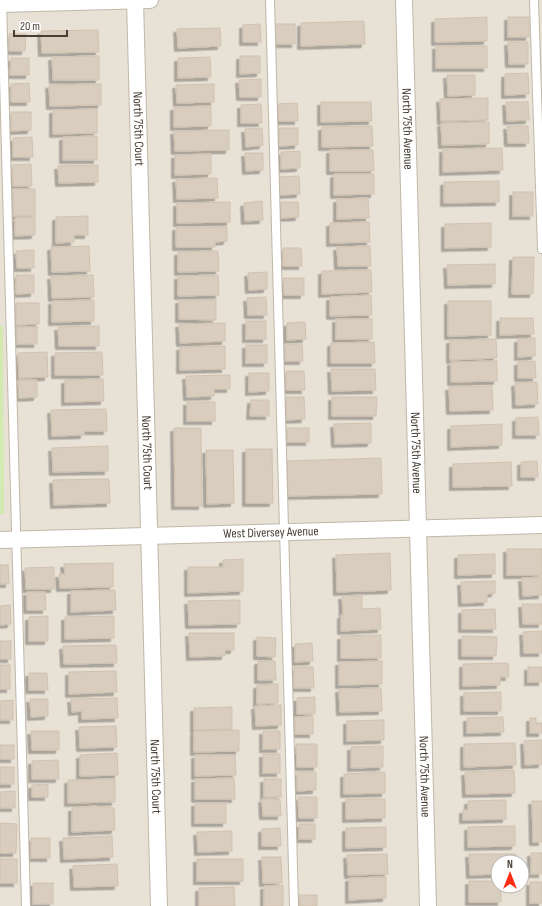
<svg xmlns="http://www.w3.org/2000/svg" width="542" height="906" viewBox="0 0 542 906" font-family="'Sofia Sans Condensed',sans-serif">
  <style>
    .residential { fill: #e8e1d5; fill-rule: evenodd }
    .green { fill: #d2e9af }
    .building { fill: #d9cdbf; stroke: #d1c2af; filter: url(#shadow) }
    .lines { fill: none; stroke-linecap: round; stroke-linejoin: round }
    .service-casing { stroke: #c0b7a9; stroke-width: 10 }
    .minor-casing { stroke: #c0b7a9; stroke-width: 18 }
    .service { stroke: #fff; stroke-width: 8 }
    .minor { stroke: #fff; stroke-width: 16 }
    .labels { text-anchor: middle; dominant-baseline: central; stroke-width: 4; stroke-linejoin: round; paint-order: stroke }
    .street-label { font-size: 13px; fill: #473f36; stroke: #fff }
  </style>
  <defs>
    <filter id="shadow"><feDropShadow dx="-3.5" dy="3.5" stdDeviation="0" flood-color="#0004"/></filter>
  </defs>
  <rect width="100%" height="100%" fill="#f4efe7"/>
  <!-- residential -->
  <path class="residential" d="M 0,0 L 542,0 L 542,906 L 0,906 ZM 498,862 L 522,862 L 522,886 L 498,886 Z"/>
  <!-- green -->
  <polygon class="green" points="0,326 3,326 4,514 0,514"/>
  <!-- building -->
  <g class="building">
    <polygon points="487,17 487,41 435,42 435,19"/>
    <rect x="508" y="17" width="21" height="20"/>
    <polygon points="364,21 365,44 301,46 301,23"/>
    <polygon points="260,24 261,42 243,42 243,25"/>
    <polygon points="275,24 295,24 295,44 276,44"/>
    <polygon points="220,28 221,46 178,48 177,29"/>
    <polygon points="98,30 99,52 42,53 41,31"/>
    <polygon points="9,34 26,34 25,51 9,51"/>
    <polygon points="508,42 528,42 528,64 509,64"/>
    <rect x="436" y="46" width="51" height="22"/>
    <polygon points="99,56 99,80 53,80 52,57"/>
    <polygon points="240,56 260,56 260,73 240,74"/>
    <polygon points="210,57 211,77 178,78 178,58"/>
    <polygon points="11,58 29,58 29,75 10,75"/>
    <polygon points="528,73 529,94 505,95 505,74"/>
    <polygon points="447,75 475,75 475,95 448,96"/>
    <polygon points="261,79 261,97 240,97 239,80"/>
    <polygon points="29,83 30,102 11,102 11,84"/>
    <polygon points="101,84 101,105 50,106 49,85"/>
    <polygon points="214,84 214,102 177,103 176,85"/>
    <polygon points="488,98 488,120 441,121 440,99"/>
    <polygon points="321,102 371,102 372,121 321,122"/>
    <polygon points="506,102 528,102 529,120 507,121"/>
    <polygon points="297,103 298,121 279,121 278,104"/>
    <polygon points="261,104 262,123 241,123 241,105"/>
    <polygon points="211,106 211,126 174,127 174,107"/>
    <polygon points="97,109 97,133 53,134 53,110"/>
    <polygon points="11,112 31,112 31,130 11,131"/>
    <polygon points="489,122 489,144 442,145 441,123"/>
    <polygon points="372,126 373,146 322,147 322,127"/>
    <polygon points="507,126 528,126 529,143 508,143"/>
    <polygon points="262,128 263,145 246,147 245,129"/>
    <polygon points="279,128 298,128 298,145 279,146"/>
    <polygon points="229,130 229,150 175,151 174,131"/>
    <polygon points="97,136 97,160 63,160 63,137"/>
    <polygon points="32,137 33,157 13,157 13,138"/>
    <polygon points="502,148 503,170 443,172 443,149"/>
    <polygon points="330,150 373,150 374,171 330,171"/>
    <polygon points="300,151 300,168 281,169 281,152"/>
    <polygon points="245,153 263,153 263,170 246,171"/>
    <polygon points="211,154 211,174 175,175 175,155"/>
    <polygon points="31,164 32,186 13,186 12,165"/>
    <polygon points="98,165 98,182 59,183 58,166"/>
    <polygon points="334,174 374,174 374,194 334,195"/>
    <polygon points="299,176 300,194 280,195 279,177"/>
    <polygon points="217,178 218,198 177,199 176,179"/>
    <polygon points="499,181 499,202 444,203 444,182"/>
    <rect x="13" y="189" width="22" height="27"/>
    <rect x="513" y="192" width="20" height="24"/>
    <polygon points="368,198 369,218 337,219 337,199"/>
    <polygon points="262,201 263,220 245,221 244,203"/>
    <polygon points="230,202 230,222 177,223 177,203"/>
    <polygon points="281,202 298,202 299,217 281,218"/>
    <polygon points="88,216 88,235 74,235 74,242 56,243 56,217"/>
    <polygon points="35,217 35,235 15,236 15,218"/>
    <polygon points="369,222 370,242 330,243 330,223"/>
    <polygon points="491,223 491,247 445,248 445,224"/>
    <polygon points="176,227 227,227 227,241 215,242 215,247 176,247"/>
    <polygon points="89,246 90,271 52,272 51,247"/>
    <polygon points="370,246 371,266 338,266 337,247"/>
    <polygon points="283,248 301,248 302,266 283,266"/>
    <polygon points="34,250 34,268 17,268 16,251"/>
    <polygon points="218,251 219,271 178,272 178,252"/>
    <polygon points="513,257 534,257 533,294 512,294"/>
    <polygon points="495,264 495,284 448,285 447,265"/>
    <polygon points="371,270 372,292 322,294 322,271"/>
    <polygon points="267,272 267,289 249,290 248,273"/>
    <polygon points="16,275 34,275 34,293 16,294"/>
    <polygon points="93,275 94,297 52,298 51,276"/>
    <polygon points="218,275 219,295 178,296 178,276"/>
    <polygon points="283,278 304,278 304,295 284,295"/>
    <polygon points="371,295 372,315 330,316 330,297"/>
    <polygon points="266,297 267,315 248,315 247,298"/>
    <polygon points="94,300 94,321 52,322 52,301"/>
    <polygon points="179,300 216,300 216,320 179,319"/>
    <polygon points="448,301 491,301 491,335 448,336"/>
    <polygon points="16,303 39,303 39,324 16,325"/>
    <polygon points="500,318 533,318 534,334 500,335"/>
    <rect x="336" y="319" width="36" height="20"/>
    <rect x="246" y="321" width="20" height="18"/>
    <polygon points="305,322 306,339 287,340 287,323"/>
    <polygon points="225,323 225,341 180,343 179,324"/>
    <polygon points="99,326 99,346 59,346 58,327"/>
    <rect x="17" y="327" width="20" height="17"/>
    <polygon points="535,338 535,356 518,357 518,339"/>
    <polygon points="496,339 497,358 450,360 450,340"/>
    <polygon points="374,342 375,363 331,363 331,343"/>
    <polygon points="285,344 302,344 303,361 285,361"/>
    <rect x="246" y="345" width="21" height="18"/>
    <polygon points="225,346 225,369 180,370 180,347"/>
    <polygon points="47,352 48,377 19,378 18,353"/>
    <polygon points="102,352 103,375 55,375 55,353"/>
    <polygon points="497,361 497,381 451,382 451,362"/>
    <polygon points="535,361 536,378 518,378 518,362"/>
    <polygon points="331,369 375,369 376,390 332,391"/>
    <polygon points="286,371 304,371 305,390 286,390"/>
    <polygon points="249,373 269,373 269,391 249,392"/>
    <polygon points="230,375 230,389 214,389 214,396 187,397 186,376"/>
    <polygon points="103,379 104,401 65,402 65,380"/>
    <polygon points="18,380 37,380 37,397 19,398"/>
    <polygon points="537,382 538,404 516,405 515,383"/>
    <polygon points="492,386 493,410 450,411 449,387"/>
    <polygon points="286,397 304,397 305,419 286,420"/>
    <polygon points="332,397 377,397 376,416 332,416"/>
    <polygon points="251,400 269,400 269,416 250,416"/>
    <rect x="187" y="402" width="28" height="19"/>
    <polygon points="106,409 107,431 84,431 84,435 52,436 51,410"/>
    <polygon points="538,417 539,435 516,435 516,418"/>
    <polygon points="371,423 371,443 335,444 334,424"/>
    <polygon points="502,424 502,445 451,447 451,426"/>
    <polygon points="174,428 201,428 202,506 175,506"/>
    <rect x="287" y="428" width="22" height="14"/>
    <polygon points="108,446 108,471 53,472 52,448"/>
    <polygon points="246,449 272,449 273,503 246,503"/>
    <polygon points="206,450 233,450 234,503 207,504"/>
    <polygon points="381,458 382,494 288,496 287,461"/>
    <polygon points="537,461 538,477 521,477 521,462"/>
    <polygon points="511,462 512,486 453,487 453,464"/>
    <polygon points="109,479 110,503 54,505 53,480"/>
    <rect x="507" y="549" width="35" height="26"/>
    <polygon points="390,553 391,590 337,592 336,555"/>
    <polygon points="495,554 495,574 458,575 458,555"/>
    <polygon points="243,559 243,591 188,593 188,567 223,567 223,560"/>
    <polygon points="113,563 113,587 60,588 59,574 65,574 64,564"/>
    <polygon points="0,565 8,565 9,584 0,584"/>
    <polygon points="54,567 54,589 26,589 25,568"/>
    <polygon points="542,577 542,595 523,596 522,578"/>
    <polygon points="495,581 495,593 487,594 487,602 462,603 461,582"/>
    <polygon points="115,590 116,610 71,612 71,591"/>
    <polygon points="27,592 45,592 46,610 27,610"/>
    <polygon points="362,595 362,609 380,608 381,629 341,631 341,615 343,615 342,596"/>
    <polygon points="240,600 240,624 189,625 188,601"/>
    <polygon points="522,604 542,604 542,624 523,624"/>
    <polygon points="10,605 11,624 0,625 0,606"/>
    <polygon points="495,609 496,629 462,629 462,610"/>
    <polygon points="48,616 48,641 29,641 29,617"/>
    <polygon points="114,616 114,638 65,639 65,617"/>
    <polygon points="542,631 542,653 524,653 523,632"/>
    <polygon points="189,633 234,633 234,650 225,650 225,656 190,657"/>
    <polygon points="381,635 381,658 341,658 341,636"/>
    <polygon points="462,636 497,637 496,656 462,656"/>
    <polygon points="257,637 276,638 275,657 257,656"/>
    <rect x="0" y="641" width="11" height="18"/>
    <polygon points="312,643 313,661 295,662 295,644"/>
    <polygon points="116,645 117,663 64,664 63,646"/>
    <polygon points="258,661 275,661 276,680 258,680"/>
    <polygon points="382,661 382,684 339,685 339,662"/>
    <polygon points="508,663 509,677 500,677 500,685 463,686 463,664"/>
    <rect x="0" y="665" width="10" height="24"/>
    <polygon points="294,667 313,667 314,688 294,688"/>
    <rect x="528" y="667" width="14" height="15"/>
    <polygon points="116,671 117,692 69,694 69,672"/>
    <polygon points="29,673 47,673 48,690 29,690"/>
    <polygon points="278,684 278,703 257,704 257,685"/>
    <polygon points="381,688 382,711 340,712 339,689"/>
    <polygon points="501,692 501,711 464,711 464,693"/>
    <polygon points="315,697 315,714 297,714 297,698"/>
    <polygon points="117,698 118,718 82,719 82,711 72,712 71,699"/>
    <polygon points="30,699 48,699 48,716 31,717"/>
    <polygon points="13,700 13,720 0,720 0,701"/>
    <polygon points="281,705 281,725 256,726 255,706"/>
    <polygon points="232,707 232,729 194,730 194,708"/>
    <polygon points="313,716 313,734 295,734 295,717"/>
    <polygon points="503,717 504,732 467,733 467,718"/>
    <polygon points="530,718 536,718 536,723 542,723 542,733 530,733"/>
    <polygon points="384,720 384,740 347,741 347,721"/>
    <polygon points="116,726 117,747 80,748 79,727"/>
    <polygon points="239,730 239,751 194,752 194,731"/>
    <polygon points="31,731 59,731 59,750 32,750"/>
    <rect x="263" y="731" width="17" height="18"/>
    <polygon points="542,740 542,764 525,765 524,741"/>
    <polygon points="515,743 516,765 464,767 464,744"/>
    <polygon points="296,744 317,744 317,767 297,767"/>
    <rect x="0" y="745" width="14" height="14"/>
    <polygon points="383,746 383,767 351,768 351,747"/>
    <polygon points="117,753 118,775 80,776 80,755"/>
    <rect x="263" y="754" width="17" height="19"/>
    <polygon points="195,755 235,755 236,775 195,776"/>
    <polygon points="58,760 59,779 32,779 32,761"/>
    <rect x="0" y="767" width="14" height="17"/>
    <polygon points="514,770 515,793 466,794 465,772"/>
    <polygon points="297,772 316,772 316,790 297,791"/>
    <polygon points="385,772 385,793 344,794 344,774"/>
    <polygon points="234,778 235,799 195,799 195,779"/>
    <polygon points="115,779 115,802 68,803 68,780"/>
    <rect x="264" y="779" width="17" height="18"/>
    <polygon points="48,784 48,797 32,797 32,785"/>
    <polygon points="15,791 15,808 0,808 0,792"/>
    <polygon points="298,797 317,797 317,818 299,818"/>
    <polygon points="262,799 280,799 281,816 263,816"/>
    <polygon points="346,799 385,799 385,818 346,819"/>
    <polygon points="506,800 506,819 463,820 463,810 468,810 468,801"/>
    <polygon points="532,801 542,801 542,842 533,842"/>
    <rect x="195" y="803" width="31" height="20"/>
    <polygon points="93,806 114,808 115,830 72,832 72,808"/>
    <polygon points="0,823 17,824 16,853 0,853"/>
    <rect x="299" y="824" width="16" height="15"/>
    <polygon points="515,826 515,846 468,847 468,827"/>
    <polygon points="386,827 386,847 346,848 346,828"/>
    <polygon points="280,828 281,846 262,846 262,829"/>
    <polygon points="232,831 232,851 198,852 197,832"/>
    <polygon points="112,836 113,857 64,859 63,838"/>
    <rect x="31" y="838" width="19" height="20"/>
    <rect x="531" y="853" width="11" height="21"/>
    <polygon points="387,854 388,874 348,875 347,855"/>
    <polygon points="469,854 516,854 516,862 498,862 498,874 470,875"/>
    <polygon points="262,857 281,857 282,883 263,883"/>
    <rect x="0" y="859" width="17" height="24"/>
    <rect x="197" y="859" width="46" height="22"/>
    <polygon points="117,864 118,886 74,887 73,866"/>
    <polygon points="386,877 386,898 349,900 349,878"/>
    <polygon points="469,881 498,881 498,886 501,886 501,902 469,902"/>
    <rect x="530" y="882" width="12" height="21"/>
    <rect x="33" y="883" width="20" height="21"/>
    <polygon points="283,885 283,906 264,906 264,886"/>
    <polygon points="234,887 235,906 199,906 199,888"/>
    <polygon points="299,895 317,895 317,906 300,906"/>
  </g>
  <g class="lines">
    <!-- service casing -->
    <g class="service-casing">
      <g id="service">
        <polyline points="270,0 294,906"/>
        <polyline points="534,0 542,249"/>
        <polyline points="2,1 26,906"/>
      </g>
    </g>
    <!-- minor casing -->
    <g class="minor-casing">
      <g id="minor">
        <path id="s1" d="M 135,0 L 159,906"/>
        <path id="s2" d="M 404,0 L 428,906"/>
        <polyline points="0,4 150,0"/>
        <path id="s3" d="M 0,540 L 542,525"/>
      </g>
    </g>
    <!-- service -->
    <use href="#service" class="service"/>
    <!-- minor -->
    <use href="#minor" class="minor"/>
  </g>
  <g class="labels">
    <!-- street labels -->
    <g class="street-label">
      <text stroke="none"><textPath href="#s1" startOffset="129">North 75th Court</textPath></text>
      <text stroke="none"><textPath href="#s2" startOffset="129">North 75th Avenue</textPath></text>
      <text stroke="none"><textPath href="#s1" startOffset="453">North 75th Court</textPath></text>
      <text stroke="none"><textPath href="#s2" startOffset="453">North 75th Avenue</textPath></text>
      <text stroke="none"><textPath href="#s3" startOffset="271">West Diversey Avenue</textPath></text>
      <text stroke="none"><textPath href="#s1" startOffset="777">North 75th Court</textPath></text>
      <text stroke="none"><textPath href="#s2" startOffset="777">North 75th Avenue</textPath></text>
    </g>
  </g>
  <!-- north arrow -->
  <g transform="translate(510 874)"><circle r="19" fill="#ffffff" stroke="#b5b2af"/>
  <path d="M0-3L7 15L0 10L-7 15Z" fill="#fd2c15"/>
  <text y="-6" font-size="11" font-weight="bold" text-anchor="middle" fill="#473f36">N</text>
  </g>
  <!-- scale -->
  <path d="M14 30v6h53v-6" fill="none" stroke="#473f36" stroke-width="2"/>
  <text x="20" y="30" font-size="12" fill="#473f36" stroke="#ffffff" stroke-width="3" paint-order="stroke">20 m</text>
</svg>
